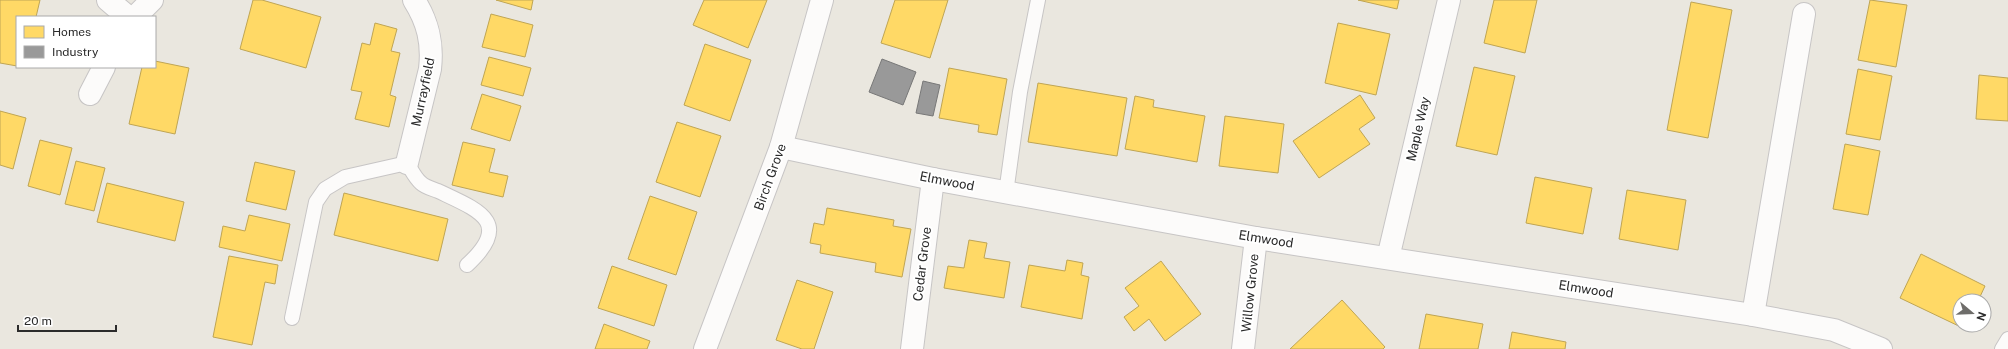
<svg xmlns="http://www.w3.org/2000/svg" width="2008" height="349" viewBox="0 0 2008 349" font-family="'Public Sans',sans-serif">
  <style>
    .homes { fill: #ffd966; stroke: #bfa554 }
    .industry { fill: #999; stroke: #787878 }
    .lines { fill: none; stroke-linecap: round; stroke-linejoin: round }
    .lane-casing { stroke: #c7c5c5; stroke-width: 16 }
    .street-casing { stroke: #c7c5c5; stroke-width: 24 }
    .lane { stroke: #fcfbfa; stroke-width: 14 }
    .street { stroke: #fcfbfa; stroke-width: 22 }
    .labels { text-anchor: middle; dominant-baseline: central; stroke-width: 4; stroke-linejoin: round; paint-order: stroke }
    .street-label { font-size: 13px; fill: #2b2b2b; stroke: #fff }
  </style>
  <rect width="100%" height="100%" fill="#eae7df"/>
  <!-- homes -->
  <g class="homes">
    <polygon points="0,0 40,0 36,17 17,17 17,66 0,63"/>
    <polygon points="253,0 262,0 321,17 306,68 240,49"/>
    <polygon points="496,0 533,0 531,10"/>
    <polygon points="704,0 767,0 748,48 693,25"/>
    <polygon points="895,0 948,0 930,58 881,43"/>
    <polygon points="1358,0 1399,0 1397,9"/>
    <polygon points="1494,0 1537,0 1525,53 1484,43"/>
    <polygon points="1870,0 1907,5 1896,67 1858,60"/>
    <polygon points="1691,2 1732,10 1708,138 1667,130"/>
    <polygon points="491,14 533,25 525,57 482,47"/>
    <polygon points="375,23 397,29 391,51 400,53 390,95 396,97 389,127 355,119 362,92 351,90 362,43 370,45"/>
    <polygon points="1338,23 1390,34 1376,95 1325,83"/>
    <polygon points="705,44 751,60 730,121 684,105"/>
    <polygon points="489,57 531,68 523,96 481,85"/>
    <polygon points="155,61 189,68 175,134 129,124 142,67 155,67"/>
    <polygon points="1474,67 1515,76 1497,155 1456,146"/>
    <polygon points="949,68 1007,79 997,135 978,132 979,125 939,118"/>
    <polygon points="1858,69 1892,76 1880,140 1846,134"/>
    <polygon points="1979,75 2008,78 2008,121 1976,119"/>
    <polygon points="1038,83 1127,98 1117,156 1028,142"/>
    <polygon points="482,94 521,106 510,141 471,129"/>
    <polygon points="1360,95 1375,118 1359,129 1370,144 1319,178 1293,141"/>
    <polygon points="1135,96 1154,100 1153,107 1205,116 1197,162 1125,149"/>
    <polygon points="0,111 26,118 13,169 0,165"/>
    <polygon points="1225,116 1284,124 1278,173 1219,166"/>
    <polygon points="677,122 721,136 700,197 656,182"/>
    <polygon points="40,140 72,148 60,195 28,186"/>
    <polygon points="463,142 495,149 489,172 508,176 503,197 452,185"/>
    <polygon points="1845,144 1880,151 1868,215 1833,209"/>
    <polygon points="76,161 105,168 94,211 65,204"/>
    <polygon points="255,162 295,171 286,210 246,201"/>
    <polygon points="1535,177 1592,188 1583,234 1526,223"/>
    <polygon points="107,183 184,202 175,241 97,222"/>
    <polygon points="1627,190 1686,200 1678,250 1619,239"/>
    <polygon points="344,193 448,219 438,261 334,235"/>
    <polygon points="650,196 697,212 676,275 628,259"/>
    <polygon points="827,208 894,220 893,226 911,229 902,277 875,272 876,263 820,253 821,245 810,243 814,223 824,225"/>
    <polygon points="249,215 290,224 282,261 219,247 223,226 245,231"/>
    <polygon points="969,240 987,243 984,258 1010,262 1004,298 944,288 948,266 964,268"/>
    <polygon points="1921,254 1985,286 1978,301 1960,301 1960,325 1966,325 1965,329 1900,298"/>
    <polygon points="229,256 278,265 275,284 265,282 252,345 213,337"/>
    <polygon points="1067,260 1083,263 1081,275 1089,277 1082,319 1021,307 1029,265 1065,271"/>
    <polygon points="1161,261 1201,314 1165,341 1149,319 1134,331 1124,317 1139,306 1125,288"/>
    <polygon points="612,266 667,285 654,326 598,308"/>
    <polygon points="797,280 833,292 814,349 802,349 776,340"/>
    <polygon points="1342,300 1385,347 1383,349 1290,349"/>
    <polygon points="1426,314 1483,324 1478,349 1419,349"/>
    <polygon points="604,324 650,341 647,349 595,349"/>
    <polygon points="1512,332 1566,342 1565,349 1509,349"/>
  </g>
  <!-- industry -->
  <g class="industry">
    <polygon points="882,59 916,72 903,105 869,92"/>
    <polygon points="923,81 940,85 933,116 916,113"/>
  </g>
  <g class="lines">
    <!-- lane casing -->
    <g class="lane-casing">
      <g id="lane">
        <polyline points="1006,193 1020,92 1038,0"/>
        <path d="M 292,318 L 316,202 L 325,189 L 345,177 L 407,163 C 411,169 415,178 421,183 C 425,187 433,189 438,191 C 478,210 514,222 467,265"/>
        <polyline points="2002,349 2008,339"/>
      </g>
    </g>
    <!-- street casing -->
    <g class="street-casing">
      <g id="street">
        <polyline points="108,0 128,17"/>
        <polyline points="135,17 152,0"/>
        <polyline points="90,94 104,67"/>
        <polyline points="781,147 933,179 1256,238 1753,315 1834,330 1881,349"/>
        <path d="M 407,163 L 430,69 C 433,43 428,22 414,0"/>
        <polyline points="1388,258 1449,0"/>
        <polyline points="1753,315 1804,14"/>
        <polyline points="705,349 781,147 822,0"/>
        <polyline points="912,349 933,179"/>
        <polyline points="1243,349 1256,238"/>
      </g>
    </g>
    <!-- lane -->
    <use href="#lane" class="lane"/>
    <!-- street -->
    <use href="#street" class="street"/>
  </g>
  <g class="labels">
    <!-- street labels -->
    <g class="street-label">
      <text transform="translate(423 92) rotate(-78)">Murrayfield</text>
      <text transform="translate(1418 129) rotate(-77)">Maple Way</text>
      <text transform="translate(770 177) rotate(-70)">Birch Grove</text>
      <text transform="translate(947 181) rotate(11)">Elmwood</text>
      <text transform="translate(1266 239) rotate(9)">Elmwood</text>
      <text transform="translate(922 264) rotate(-83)">Cedar Grove</text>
      <text transform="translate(1586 289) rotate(9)">Elmwood</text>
      <text transform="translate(1250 293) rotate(-84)">Willow Grove</text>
    </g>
  </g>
  <!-- legend -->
  <rect x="16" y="16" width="140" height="52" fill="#ffffff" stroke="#aaaaaa"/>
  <rect x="24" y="26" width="20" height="12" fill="#ffd966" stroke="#aaaaaa"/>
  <text x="52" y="36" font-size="12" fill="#2b2b2b">Homes</text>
  <rect x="24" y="46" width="20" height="12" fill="#999999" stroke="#aaaaaa"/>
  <text x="52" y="56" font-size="12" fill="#2b2b2b">Industry</text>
  <!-- north arrow -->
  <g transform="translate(1972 313) rotate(109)"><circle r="19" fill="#ffffff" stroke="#aaaaaa"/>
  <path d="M0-3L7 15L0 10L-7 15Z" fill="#6e6d6a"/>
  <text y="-6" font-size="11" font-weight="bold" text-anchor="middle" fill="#2b2b2b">N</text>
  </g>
  <!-- scale -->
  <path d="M18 325v6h98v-6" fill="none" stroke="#2b2b2b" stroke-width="2"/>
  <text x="24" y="325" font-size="12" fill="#2b2b2b" stroke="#ffffff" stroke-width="3" paint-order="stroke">20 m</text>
</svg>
